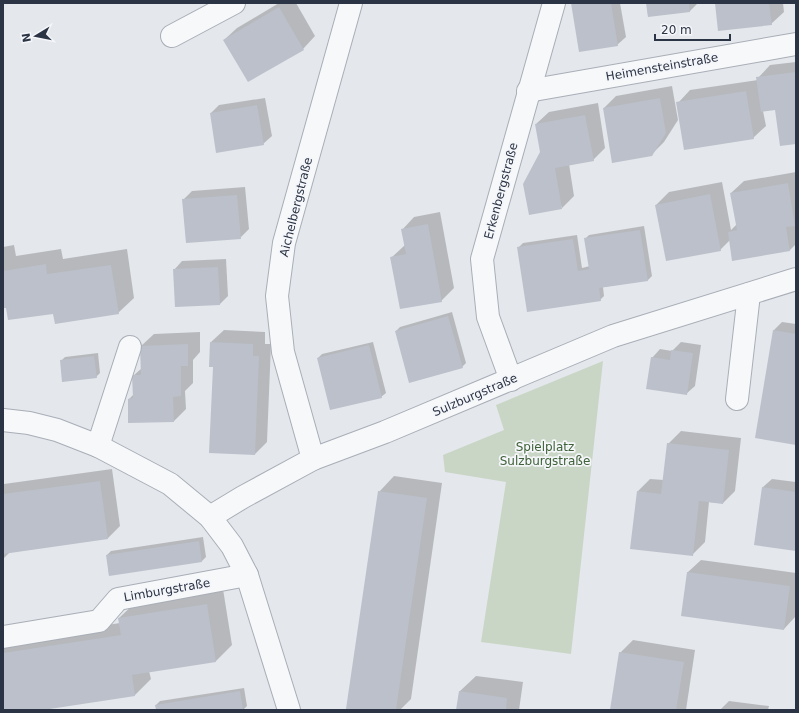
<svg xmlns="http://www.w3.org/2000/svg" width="799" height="713" viewBox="0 0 799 713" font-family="'DejaVu Sans',sans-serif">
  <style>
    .green { fill: #c9d6c5 }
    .shadow { fill: #0003 }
    .building { fill: #bbc0ca }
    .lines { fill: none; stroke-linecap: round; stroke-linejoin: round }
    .minor-casing { stroke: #a9aeb7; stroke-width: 24 }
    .minor { stroke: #f7f8fa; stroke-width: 22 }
    .labels { text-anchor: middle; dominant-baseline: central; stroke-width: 3.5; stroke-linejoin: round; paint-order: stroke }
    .street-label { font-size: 12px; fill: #2b3445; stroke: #f4f6f9 }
    .park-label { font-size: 12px; fill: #3f6138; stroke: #f4f6f9 }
  </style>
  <rect width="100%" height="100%" fill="#e4e7ec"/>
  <!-- green -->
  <polygon class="green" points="603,361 571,654 481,642 506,482 445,472 443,455 504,430 496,405"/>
  <!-- shadow -->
  <g class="shadow">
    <polygon points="279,3 296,3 315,36 303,49 224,40 237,28"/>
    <polygon points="572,3 620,3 626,37 617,45"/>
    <polygon points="647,3 698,3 690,11 648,16"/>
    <polygon points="716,3 783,3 784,12 771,24"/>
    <polygon points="796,62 796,143 776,109 763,111 766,126 753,138 678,103 690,90 758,80 758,78 770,65"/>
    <polygon points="672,86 678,120 664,142 651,155 604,108 616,96"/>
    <polygon points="265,98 272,136 263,144 211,113 219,105"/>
    <polygon points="598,103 605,148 593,160 569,164 574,196 562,208 541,152 536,124 549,112"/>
    <polygon points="796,172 796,244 790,250 730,240 720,250 656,205 669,192 722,182 731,230 737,224 731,193 744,181"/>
    <polygon points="245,187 249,229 240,238 183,200 192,191"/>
    <polygon points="440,212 454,288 441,301 391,258 405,245 402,230 414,217"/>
    <polygon points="644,226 652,276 648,280 603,287 604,296 600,300 519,247 523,243 577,235 582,268 590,266 585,239 589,235"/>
    <polygon points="14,245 16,256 61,249 63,259 127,249 134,298 118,313 54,313 3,307 3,247"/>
    <polygon points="226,259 228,296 220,304 174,270 182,261"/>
    <polygon points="452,312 466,363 462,367 396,331 400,327"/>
    <polygon points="782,322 796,324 796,444 774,330"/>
    <polygon points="224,330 265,332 265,344 271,344 267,442 255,454 214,366 211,342"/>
    <polygon points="200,332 200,352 193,360 193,383 185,391 186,409 174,421 129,399 134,394 133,376 142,368 141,346 154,334"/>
    <polygon points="373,342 386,393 381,397 318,358 322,354"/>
    <polygon points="681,342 701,345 695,386 686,394 652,358 660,349 672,351"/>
    <polygon points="98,353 100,373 96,377 61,361 65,357"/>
    <polygon points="681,431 741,438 735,491 723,503 709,502 705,542 692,555 638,491 650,479 664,480 668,444"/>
    <polygon points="112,469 120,526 108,538 10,552 3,559 4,484"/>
    <polygon points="394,476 442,483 411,699 400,710 356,710 379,492"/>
    <polygon points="772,479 796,482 796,550 763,487"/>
    <polygon points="203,537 206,557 202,561 109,575 107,555 111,551"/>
    <polygon points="701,560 796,573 796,616 784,629 682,615 688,572"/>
    <polygon points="223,589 232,645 216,661 149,671 151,679 135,695 36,710 3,710 3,641 120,623 119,618 135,603"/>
    <polygon points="633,640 695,650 686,710 611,710 620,653"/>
    <polygon points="476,676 523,682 519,710 457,710 460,691"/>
    <polygon points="244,688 247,706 243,710 157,710 156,705 160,701"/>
    <polygon points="729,701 769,706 768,710 720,710"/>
  </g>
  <!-- building -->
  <g class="building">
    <polygon points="571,3 611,3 618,46 579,52"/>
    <polygon points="646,3 689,3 690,12 648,17"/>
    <polygon points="715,3 769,3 772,25 718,31"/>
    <polygon points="279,7 304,50 248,82 223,40"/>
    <polygon points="796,72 796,144 780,146 775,110 761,112 756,77"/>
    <polygon points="746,91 754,139 684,150 676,102"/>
    <polygon points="660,98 666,133 652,156 612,163 603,108"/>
    <polygon points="257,105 264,145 216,153 210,113"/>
    <polygon points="585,115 594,161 555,168 562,209 529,215 523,184 540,152 535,124"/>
    <polygon points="788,183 795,226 786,227 790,251 732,261 728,232 737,230 730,193"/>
    <polygon points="710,194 721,251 666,261 655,205"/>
    <polygon points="237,195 241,239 186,243 182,199"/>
    <polygon points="428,224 442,302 400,309 390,257 406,254 401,229"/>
    <polygon points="640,230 648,281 599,288 601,301 527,312 517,247 573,239 578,271 589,269 584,238"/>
    <polygon points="46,264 47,274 111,265 119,314 55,324 53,314 8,320 6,308 3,308 3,271"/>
    <polygon points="218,267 220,305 175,307 173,269"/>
    <polygon points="448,316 463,368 409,383 395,331"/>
    <polygon points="773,330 796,334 796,445 755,438"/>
    <polygon points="210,342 253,344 253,356 259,356 255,455 209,453 213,367 209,367"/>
    <polygon points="188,344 188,366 181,366 181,396 173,397 174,422 128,423 128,399 133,398 132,375 141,375 140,346"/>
    <polygon points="369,345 382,398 330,410 317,358"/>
    <polygon points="671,350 693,353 687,395 646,389 651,357 670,360"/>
    <polygon points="94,356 97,378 62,382 60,360"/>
    <polygon points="667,443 729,450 723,504 699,501 693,556 630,549 637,491 661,494"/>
    <polygon points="100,481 108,539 3,554 3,494"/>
    <polygon points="762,487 796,492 796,551 754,545"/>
    <polygon points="378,491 427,498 396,710 356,710 346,709"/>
    <polygon points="199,541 202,562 109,576 106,555"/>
    <polygon points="687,572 790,586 784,630 681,616"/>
    <polygon points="207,604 216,662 132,675 135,696 43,710 3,710 3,653 121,635 118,618"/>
    <polygon points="619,652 684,662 676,710 610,710"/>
    <polygon points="240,691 243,710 156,710 155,705"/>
    <polygon points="459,691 507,698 506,710 456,710"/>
  </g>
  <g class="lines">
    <!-- minor casing -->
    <g class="minor-casing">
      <g id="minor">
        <polyline points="172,36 234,3"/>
        <polyline points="528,91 796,44"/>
        <polyline points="511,380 488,317 482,259 554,3"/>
        <polyline points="737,399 749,294"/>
        <polyline points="3,420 29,423 57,430 98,446 170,484 210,517 232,546 247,575 289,710"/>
        <polyline points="98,446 130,347"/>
        <polyline points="313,459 283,352 277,296 284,243 351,3"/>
        <polyline points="210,517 243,497 313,459 385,432 613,336 796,279"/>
        <polyline points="3,637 99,621 118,599 247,575"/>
      </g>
    </g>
    <!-- minor -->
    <use href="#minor" class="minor"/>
  </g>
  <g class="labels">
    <!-- street labels -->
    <g class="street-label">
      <text transform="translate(662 67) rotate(-10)">Heimensteinstraße</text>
      <text transform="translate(501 191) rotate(-75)">Erkenbergstraße</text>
      <text transform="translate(296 207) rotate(-76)">Aichelbergstraße</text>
      <text transform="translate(475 395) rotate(-23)">Sulzburgstraße</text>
      <text transform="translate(167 590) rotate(-10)">Limburgstraße</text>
    </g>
    <!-- park labels -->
    <g class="park-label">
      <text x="545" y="447">Spielplatz<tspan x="545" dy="14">Sulzburgstraße</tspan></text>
    </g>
  </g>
  <!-- border -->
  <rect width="799" height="713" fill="none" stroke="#2b3445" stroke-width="8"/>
  <!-- north arrow -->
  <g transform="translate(36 36) rotate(260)" stroke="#f4f6f9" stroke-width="3" paint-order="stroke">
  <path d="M0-3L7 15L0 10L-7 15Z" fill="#2b3445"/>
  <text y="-6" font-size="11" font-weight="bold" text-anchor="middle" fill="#2b3445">N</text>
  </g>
  <!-- scale -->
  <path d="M655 34v6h75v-6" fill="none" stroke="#2b3445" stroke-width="2"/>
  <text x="661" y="34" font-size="12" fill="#2b3445" stroke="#f4f6f9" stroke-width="3" paint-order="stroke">20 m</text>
</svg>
